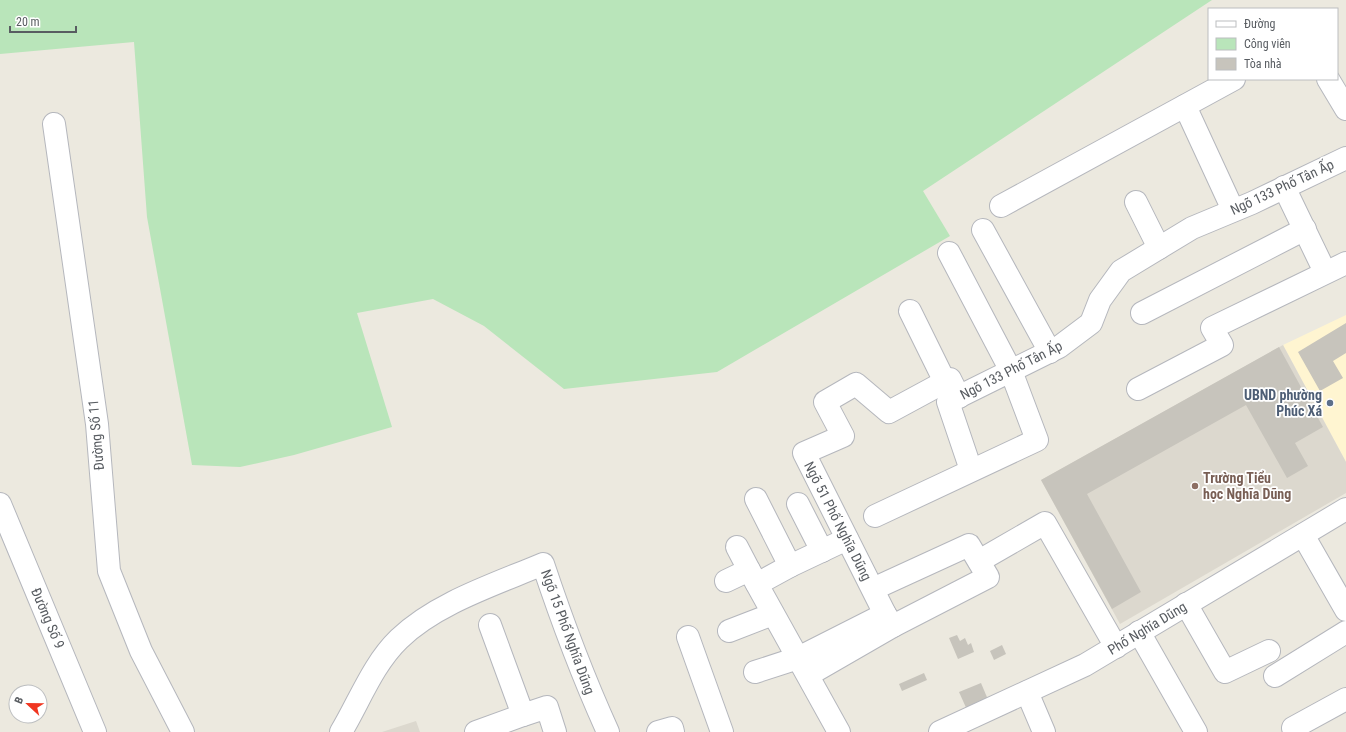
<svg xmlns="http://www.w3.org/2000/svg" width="1346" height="732" viewBox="0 0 1346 732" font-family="'Roboto Condensed',sans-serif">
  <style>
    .commercial { fill: #fff5d1 }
    .education { fill: #dcd8ce }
    .green { fill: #b9e5ba }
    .building { fill: #c7c4bc }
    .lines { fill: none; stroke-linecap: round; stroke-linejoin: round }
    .minor-casing { stroke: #b5b7bd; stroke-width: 24 }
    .minor { stroke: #fff; stroke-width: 22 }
    .service-dot { fill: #5c6f8a; stroke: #fff; stroke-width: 1.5 }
    .education-dot { fill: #8d6e63; stroke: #fff; stroke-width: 1.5 }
    .labels { text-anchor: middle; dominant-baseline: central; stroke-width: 3.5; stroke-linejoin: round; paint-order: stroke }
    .street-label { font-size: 14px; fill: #585c61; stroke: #fff }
    .service-label { font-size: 14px; font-weight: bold; fill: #4e5e75; stroke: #fff; text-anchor: end }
    .education-label { font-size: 14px; font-weight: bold; fill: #785e54; stroke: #fff; text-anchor: start }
  </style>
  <rect width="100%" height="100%" fill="#ece9df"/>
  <!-- commercial -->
  <polygon class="commercial" points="1346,315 1346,462 1283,345"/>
  <!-- education -->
  <g class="education">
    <polygon points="1283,345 1346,462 1346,493 1120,624 1041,480"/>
    <polygon points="416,721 420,732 382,732"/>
  </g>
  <!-- green -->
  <polygon class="green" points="0,0 1212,0 923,191 950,236 717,372 564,389 484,326 433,299 357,313 392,427 294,455 240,467 192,465 147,217 134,42 0,54"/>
  <!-- building -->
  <g class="building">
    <polygon points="1346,323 1346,353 1333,361 1343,378 1320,391 1298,352"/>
    <polygon points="1279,347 1323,427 1295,443 1308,466 1287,478 1246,405 1087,494 1141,592 1112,609 1041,480"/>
    <polygon points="957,635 960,641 965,638 968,645 971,643 974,652 958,659 949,638"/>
    <polygon points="1002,645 1006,654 994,660 990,651"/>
    <polygon points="924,673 927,680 902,691 899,684"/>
    <polygon points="981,683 989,702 968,712 959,692"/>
  </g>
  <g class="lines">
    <!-- minor casing -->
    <g class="minor-casing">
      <g id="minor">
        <polyline points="1328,79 1346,109"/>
        <polyline points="1185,106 1233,210"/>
        <polyline points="54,124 97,424 109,571 141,651 183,732"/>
        <polyline points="1284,187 1325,272"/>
        <polyline points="1136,202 1159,248"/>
        <polyline points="1001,206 1234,79"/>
        <polyline points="983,230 1050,352"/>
        <polyline points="910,311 945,382"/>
        <polyline points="1142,313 1305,229"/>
        <polyline points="1138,389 1222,345 1212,328 1346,263"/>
        <polyline points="971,470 948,402 1059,347 1091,323 1100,300 1121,271 1192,228 1252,203 1346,158"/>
        <polyline points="756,499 790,566 847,539"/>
        <polyline points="0,504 95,732"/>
        <polyline points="798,504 822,551"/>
        <polyline points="875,516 1037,440 1011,371 949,253"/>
        <polyline points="1303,535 1346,610"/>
        <polyline points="737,547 749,570"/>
        <polyline points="979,561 1045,523 1116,647"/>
        <polyline points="726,581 749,570 839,732"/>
        <polyline points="757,584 790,566"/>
        <polyline points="873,589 969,545 988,577 893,626"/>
        <polyline points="1186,604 1225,672 1269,651"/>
        <polyline points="490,625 523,715 547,707 555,732"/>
        <polyline points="729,631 773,614"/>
        <polyline points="1139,632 1196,732"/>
        <polyline points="688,637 722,732"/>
        <polyline points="755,672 798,658 885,614"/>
        <polyline points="808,675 893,626 885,614 804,453 843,436 825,402 856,384 889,412 950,379 959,397"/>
        <polyline points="1275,676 1346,632"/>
        <polyline points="1027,692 1044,732"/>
        <polyline points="1293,728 1346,699"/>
        <path d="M 341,732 C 359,702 373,664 399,639 C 436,603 496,584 543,564 C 562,621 583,677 608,732"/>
        <polyline points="476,732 523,715"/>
        <polyline points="658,732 672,728 673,732"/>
        <polyline points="940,732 1085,665 1346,509"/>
      </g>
    </g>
    <!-- minor -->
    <use href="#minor" class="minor"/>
  </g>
  <!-- markers -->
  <circle class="service-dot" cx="1330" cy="403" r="4"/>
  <circle class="education-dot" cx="1195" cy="486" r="4"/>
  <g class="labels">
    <!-- street labels -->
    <g class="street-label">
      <text transform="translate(1282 187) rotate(-25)">Ngõ 133 Phố Tân Ấp</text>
      <text transform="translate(1011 370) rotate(-27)">Ngõ 133 Phố Tân Ấp</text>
      <text transform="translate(96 435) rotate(-95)">Đường Số 11</text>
      <text transform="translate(838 521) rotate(63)">Ngõ 51 Phố Nghĩa Dũng</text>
      <text transform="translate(48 618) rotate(67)">Đường Số 9</text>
      <text transform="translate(1147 628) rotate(-31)">Phố Nghĩa Dũng</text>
      <text transform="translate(568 632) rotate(70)">Ngõ 15 Phố Nghĩa Dũng</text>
    </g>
    <!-- service labels -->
    <g class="service-label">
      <text x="1322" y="395">UBND phường<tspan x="1322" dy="16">Phúc Xá</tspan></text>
    </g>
    <!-- education labels -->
    <g class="education-label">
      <text x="1203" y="478">Trường Tiểu<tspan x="1203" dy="16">học Nghĩa Dũng</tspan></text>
    </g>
  </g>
  <!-- legend -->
  <rect x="1208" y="8" width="130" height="72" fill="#ffffff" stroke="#bcbec0"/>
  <rect x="1216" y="21" width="20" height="6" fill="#ffffff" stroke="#bcbec0"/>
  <text x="1244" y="28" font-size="12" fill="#585c61">Đường</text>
  <rect x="1216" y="38" width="20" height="12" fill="#b9e5ba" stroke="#bcbec0"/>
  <text x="1244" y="48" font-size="12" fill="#585c61">Công viên</text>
  <rect x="1216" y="58" width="20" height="12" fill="#c7c4bc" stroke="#bcbec0"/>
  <text x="1244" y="68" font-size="12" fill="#585c61">Tòa nhà</text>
  <!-- north arrow -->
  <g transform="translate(28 704) rotate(292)"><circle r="19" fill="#ffffff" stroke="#bcbec0"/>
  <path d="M0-3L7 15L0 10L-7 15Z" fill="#f03621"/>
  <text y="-6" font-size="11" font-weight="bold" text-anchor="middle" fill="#585c61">B</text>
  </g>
  <!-- scale -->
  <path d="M10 26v6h66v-6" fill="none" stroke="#585c61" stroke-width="2"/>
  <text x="16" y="26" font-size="12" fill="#585c61" stroke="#ffffff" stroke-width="3" paint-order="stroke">20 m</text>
</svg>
